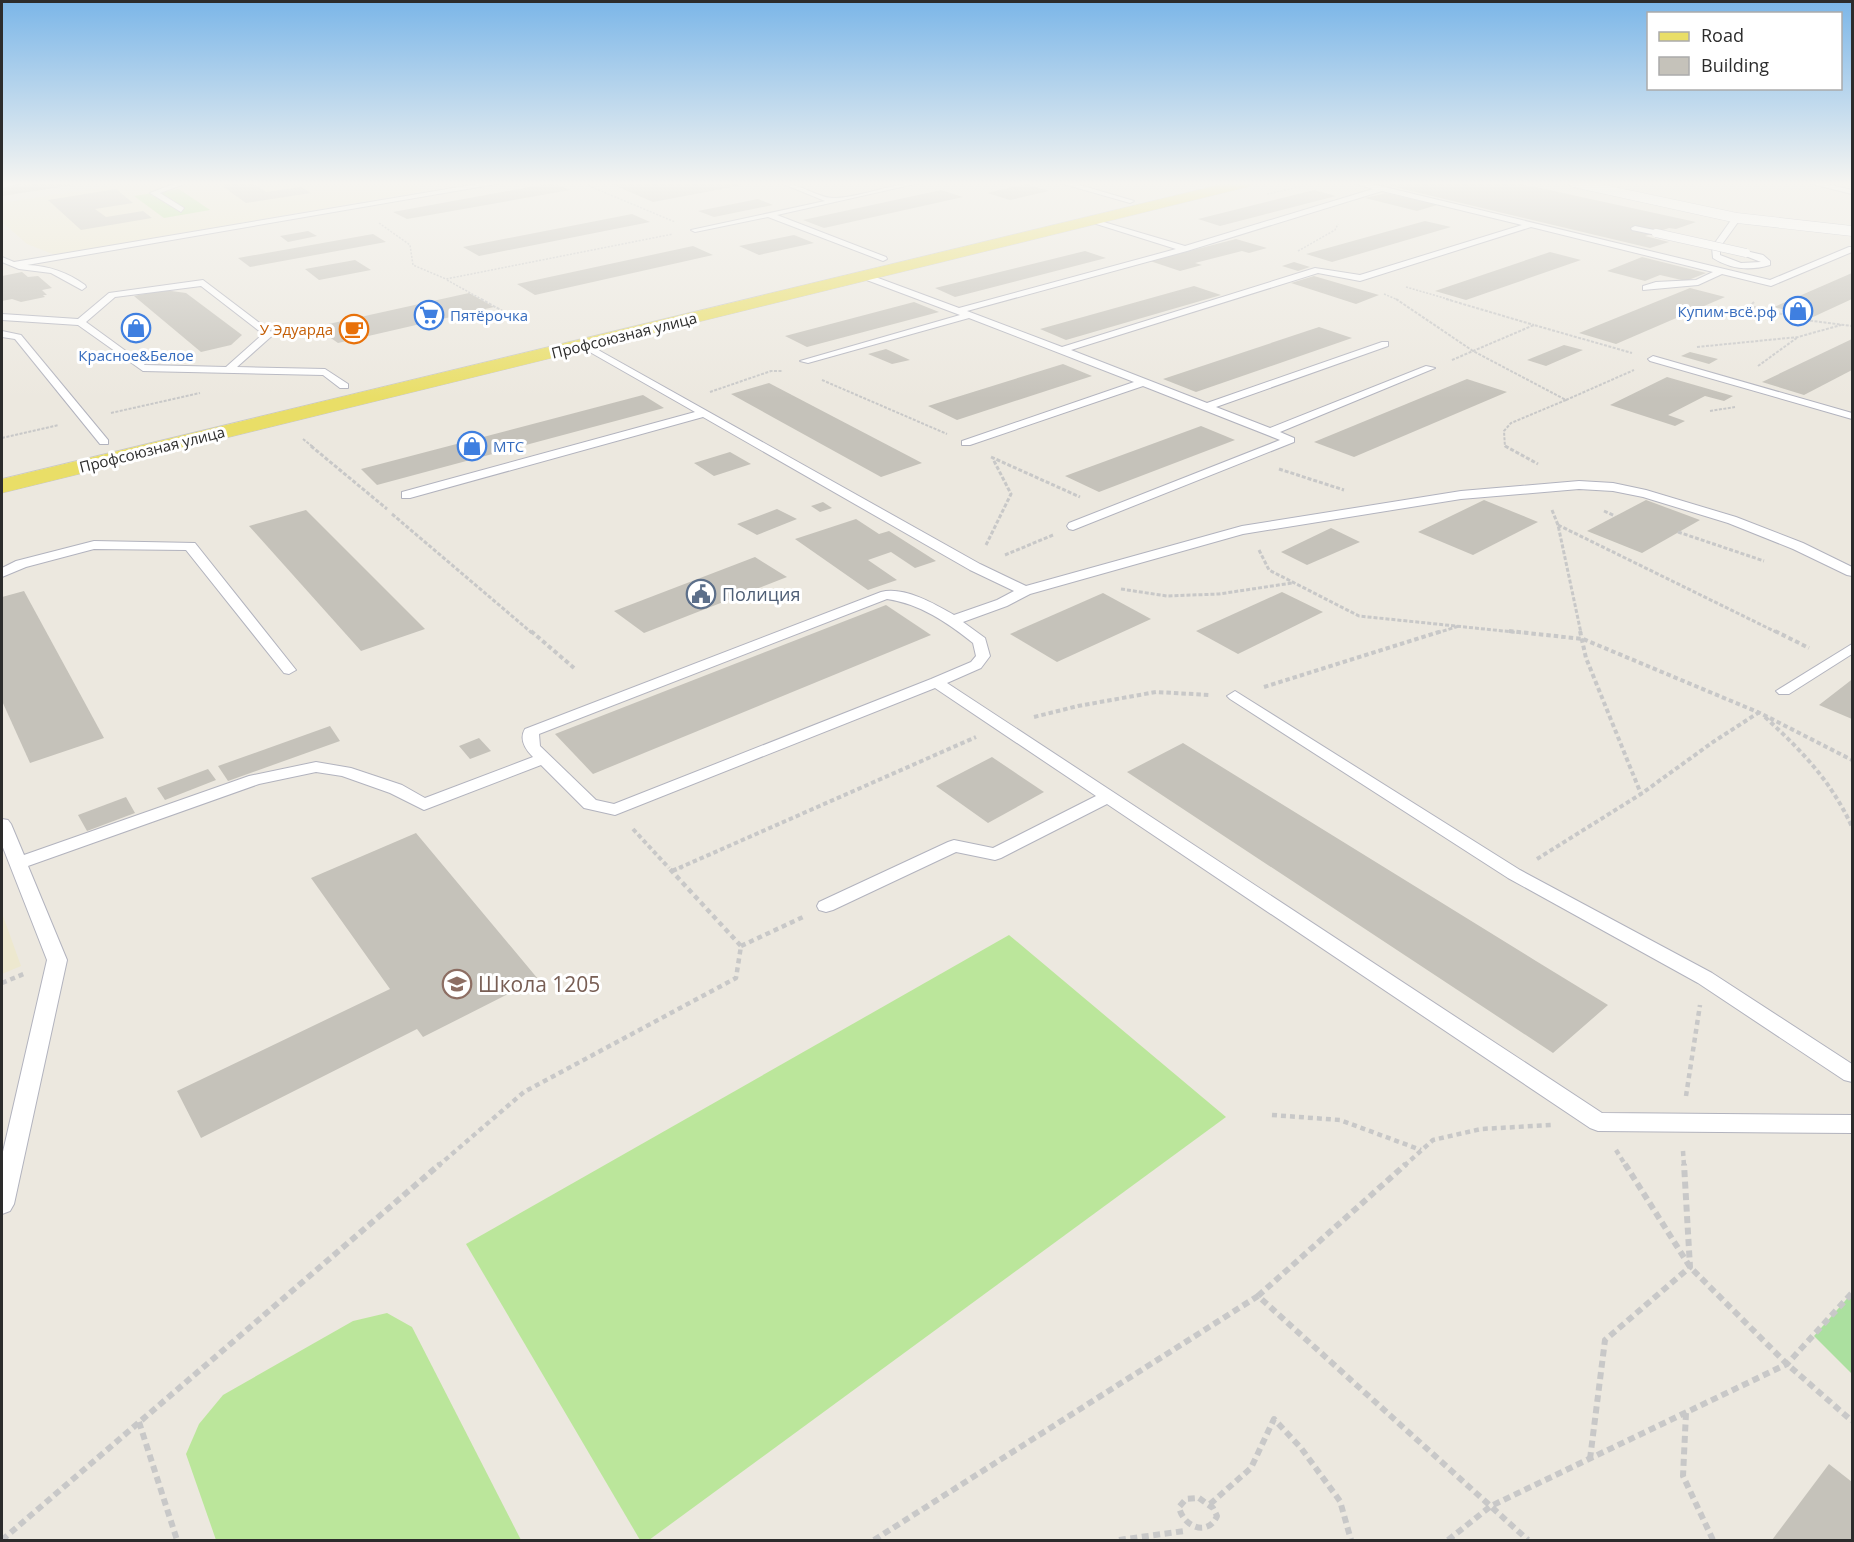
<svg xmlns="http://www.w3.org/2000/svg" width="1854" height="1542" viewBox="0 0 1854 1542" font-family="'Open Sans',sans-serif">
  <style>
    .education { fill: #ede8cf }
    .green { fill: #abe09f }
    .pitch { fill: #bbe69b }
    .building { fill: #c5c2ba }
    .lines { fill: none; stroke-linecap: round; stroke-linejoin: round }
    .lane-casing { stroke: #b2b3be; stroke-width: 2 }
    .secondary-casing { stroke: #b2b3be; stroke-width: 1 }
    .primary-casing { stroke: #c8c8c8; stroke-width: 1 }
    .path-far5 { stroke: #c8c8c8; stroke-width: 1.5; stroke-dasharray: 2 1.5; stroke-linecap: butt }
    .path-far4 { stroke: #c8c8c8; stroke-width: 2; stroke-dasharray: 3 1.5; stroke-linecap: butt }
    .path-far3 { stroke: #c8c8c8; stroke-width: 3; stroke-dasharray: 4 2; stroke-linecap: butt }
    .path-far2 { stroke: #c8c8c8; stroke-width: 4; stroke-dasharray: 4.5 3; stroke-linecap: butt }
    .path-far1 { stroke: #c8c8c8; stroke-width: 4.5; stroke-dasharray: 5 4; stroke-linecap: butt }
    .path { stroke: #c8c8c8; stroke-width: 6; stroke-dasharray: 7 4.5; stroke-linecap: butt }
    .lane { fill: #fff; fill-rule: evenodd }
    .secondary { fill: #fff; fill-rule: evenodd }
    .primary { fill: #e9de67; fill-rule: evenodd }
    .lane-bridge-casing { stroke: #b2b3be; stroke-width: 9; stroke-linecap: butt }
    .lane-bridge { stroke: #fff; stroke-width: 8 }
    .labels { text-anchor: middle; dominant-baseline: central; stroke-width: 6; stroke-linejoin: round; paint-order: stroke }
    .far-shop-label { font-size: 15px; fill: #366cbe; stroke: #fff; text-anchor: start }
    .far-food-label { font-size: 15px; fill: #c56008; stroke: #fff; text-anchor: end }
    .far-street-label { font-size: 15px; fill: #2c2c2c; stroke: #fff }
    .service-label { font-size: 18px; fill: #4e5e75; stroke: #fff; text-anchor: start }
    .near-education-label { font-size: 21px; fill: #785e54; stroke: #fff; text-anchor: start }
  </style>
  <rect width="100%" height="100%" fill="#ece8df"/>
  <!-- education -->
  <g class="education">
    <polygon points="129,183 409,183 424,191 55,255 27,244 2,222 2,203"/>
    <polygon points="2,913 21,966 2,974"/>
  </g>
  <!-- green -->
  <polygon class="green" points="1852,1293 1852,1374 1814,1336"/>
  <!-- pitch -->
  <g class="pitch">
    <polygon points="179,189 210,210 164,218 134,196"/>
    <polygon points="1009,935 1226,1117 649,1540 640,1540 466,1244"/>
    <polygon points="387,1313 412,1327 521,1540 216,1540 186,1454 199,1424 223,1395 353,1321"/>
  </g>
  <!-- building -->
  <g class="building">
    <polygon points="41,183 74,185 2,196 2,189"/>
    <polygon points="218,183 253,183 266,192 301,187 311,193 246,203"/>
    <polygon points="551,183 570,190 407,219 393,212"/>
    <polygon points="609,183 742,183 743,185 653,202"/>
    <polygon points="1391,183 1522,184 1696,222 1676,229 1669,228 1645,236 1669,242 1650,248 1386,185"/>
    <polygon points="1026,184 1049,191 1010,200 987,193"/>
    <polygon points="116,189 133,203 95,209 106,217 143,211 152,218 81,230 48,200"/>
    <polygon points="941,190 963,197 824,228 803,220"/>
    <polygon points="1314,190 1336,196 1220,226 1198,219"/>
    <polygon points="1386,193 1437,205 1417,211 1365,198"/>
    <polygon points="758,199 773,205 714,217 698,211"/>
    <polygon points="632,214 650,222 479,256 463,247"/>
    <polygon points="1425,221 1451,227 1332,262 1306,254"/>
    <polygon points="308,231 317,236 288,242 280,236"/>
    <polygon points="373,234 386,242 250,267 238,258"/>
    <polygon points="794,235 814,243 759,255 739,246"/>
    <polygon points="1236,239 1267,248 1249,253 1242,251 1195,263 1202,265 1180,271 1150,261"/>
    <polygon points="693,246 713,255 535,295 517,284"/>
    <polygon points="1085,251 1106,258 955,297 935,288"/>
    <polygon points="1550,252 1581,260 1466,300 1435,291"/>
    <polygon points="1642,257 1706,273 1686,281 1660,275 1645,281 1607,271"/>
    <polygon points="355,260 371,270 319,280 305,269"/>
    <polygon points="1294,262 1310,267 1298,271 1282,266"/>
    <polygon points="22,272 28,277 38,276 52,288 42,290 47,295 43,295 45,297 21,302 12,299 2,301 2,276"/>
    <polygon points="1852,273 1852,299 1813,317 1774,307"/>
    <polygon points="1314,276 1379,295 1356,304 1291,283"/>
    <polygon points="1194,286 1221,295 1066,340 1040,329"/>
    <polygon points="1690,288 1725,297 1616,344 1579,333"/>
    <polygon points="164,290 186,293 242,335 231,345 201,352 134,296"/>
    <polygon points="469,293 494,307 338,343 315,327"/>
    <polygon points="914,302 939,312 807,347 785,336"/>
    <polygon points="1319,327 1352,338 1196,392 1163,379"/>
    <polygon points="1852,339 1852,370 1804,395 1762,382"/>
    <polygon points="1564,345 1583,350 1546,366 1527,360"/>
    <polygon points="886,349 910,360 892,364 868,354"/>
    <polygon points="1690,352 1718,359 1709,364 1681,356"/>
    <polygon points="1063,364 1092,376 957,420 928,406"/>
    <polygon points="1667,377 1733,396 1724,401 1705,396 1668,415 1685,421 1675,426 1610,405"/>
    <polygon points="1467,379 1507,392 1354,457 1314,442"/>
    <polygon points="769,383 922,463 881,477 731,394"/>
    <polygon points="643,395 664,408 377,485 361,469"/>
    <polygon points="1201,426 1235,440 1099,492 1065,476"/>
    <polygon points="730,452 751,464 714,476 694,463"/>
    <polygon points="1484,500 1538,522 1473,555 1418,532"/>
    <polygon points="1646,500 1700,520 1642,553 1587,531"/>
    <polygon points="823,502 832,508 820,512 811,506"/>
    <polygon points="777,509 797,519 757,535 737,524"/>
    <polygon points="306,510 425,629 361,651 249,526"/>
    <polygon points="856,519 879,534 889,531 936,561 915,568 891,552 868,560 897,580 868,590 795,539"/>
    <polygon points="1331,528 1360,542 1307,565 1281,552"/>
    <polygon points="755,557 787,577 644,633 614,611"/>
    <polygon points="24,591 104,738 30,763 2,701 2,597"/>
    <polygon points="1282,592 1323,612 1238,654 1196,631"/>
    <polygon points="1103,593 1151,619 1057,662 1010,634"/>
    <polygon points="886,605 931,635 593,774 555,734"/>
    <polygon points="1852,679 1852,719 1819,705 1850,681"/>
    <polygon points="330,726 340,741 228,781 218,766"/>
    <polygon points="479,738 491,751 470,759 459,746"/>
    <polygon points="1183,743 1536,961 1608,1005 1553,1053 1127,772"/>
    <polygon points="992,757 1044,792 988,823 936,786"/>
    <polygon points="208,769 216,780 165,800 157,788"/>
    <polygon points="126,797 135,813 87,831 78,815"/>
    <polygon points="416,833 538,979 423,1037 417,1029 201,1138 177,1091 390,989 311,878"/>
    <polygon points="1829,1464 1852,1482 1852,1540 1772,1540"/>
  </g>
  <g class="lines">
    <!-- lane casing -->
    <g class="lane-casing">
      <g id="lane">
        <polygon points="4,183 23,183 2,188 2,184"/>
        <polygon points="176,183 187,183 160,193 184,208 181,212 150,193"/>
        <path d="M 483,183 L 502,183 L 27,265 C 49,266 67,272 85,285 L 86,287 L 82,290 L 51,273 L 19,269 L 2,262 L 2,257 L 14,262 Z"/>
        <path d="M 781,183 C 800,183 819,199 835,198 C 864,197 890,183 919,183 L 777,215 L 886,257 L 887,259 L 883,261 L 768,217 L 695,232 L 691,230 L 825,201 Z"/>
        <polygon points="1060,183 1073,183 1134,201 1130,203"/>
        <path d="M 1354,183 L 1368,183 L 1770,280 L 1849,247 L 1852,247 L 1852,252 L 1771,286 L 1722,274 L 1698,285 L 1643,290 L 1643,286 L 1656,282 L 1696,280 L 1713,272 L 1531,227 L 1360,281 L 1318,273 L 1071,350 L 1207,403 L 1382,342 L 1388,342 L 1388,346 L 1216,407 L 1270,428 L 1426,366 L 1435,368 L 1280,432 L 1294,438 L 1294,442 L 1073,530 L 1069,529 L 1067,526 L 1069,523 L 1280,440 L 1143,386 L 970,445 L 962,445 L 962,441 L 1134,382 L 969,318 L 808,363 L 800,361 L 960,315 L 864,279 L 864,275 L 870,275 L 959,308 L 1176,249 L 1090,222 L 1090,218 L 1185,246 L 1373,189 ZM 1382,191 L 1522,225 L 1360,275 L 1315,268 L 1062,347 L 967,311 L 1187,251 Z"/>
        <polygon points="1808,183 1823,183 1852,190 1852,194"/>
        <path d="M 1734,216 L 1741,218 L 1720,247 L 1720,255 L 1741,263 L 1761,262 L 1743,255 L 1742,253 L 1746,251 L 1763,255 L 1770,261 L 1770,265 C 1750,271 1730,269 1713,258 L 1712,247 Z"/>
        <polygon points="1635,226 1659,231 1660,233 1656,235 1632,230 1631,228"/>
        <path d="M 203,280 L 274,334 L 237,367 L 325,369 L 348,384 L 348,388 L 340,388 L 323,375 L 143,371 L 78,325 L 2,320 L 2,314 L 78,319 L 109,293 ZM 201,286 L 263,334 L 226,367 L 145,365 L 86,322 L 115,297 Z"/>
        <polygon points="2,331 21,335 108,440 108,444 100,444 15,339 2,337"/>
        <path d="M 584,342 L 980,564 L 1026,586 L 1242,526 L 1461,491 L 1579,481 L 1613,483 L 1646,490 L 1736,517 L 1803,543 L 1852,567 L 1852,576 L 1847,575 L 1793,549 L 1728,523 L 1643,497 L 1613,491 L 1579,489 L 1461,499 L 1243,534 L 1030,594 L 1007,606 L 963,622 L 985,638 L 990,656 L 981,668 L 947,683 L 1602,1113 L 1852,1115 L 1852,1133 L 1598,1131 L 1590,1128 L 1107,804 L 1001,858 L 995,860 L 956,852 L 833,910 L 826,912 L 819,910 L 817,906 L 819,902 L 948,842 L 954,840 L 993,848 L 1096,796 L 935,688 L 615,815 L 584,808 L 541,765 L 424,810 L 390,793 L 342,776 L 316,772 L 259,784 L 28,866 L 67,960 L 14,1204 L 10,1211 L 2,1214 L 2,1156 L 47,960 L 2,845 L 2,819 L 8,820 L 11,824 L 24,855 L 249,776 L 316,762 L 351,768 L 402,785 L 425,798 L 533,757 C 525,749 519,739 525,729 L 881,592 C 904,586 935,604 954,615 L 997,600 L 1014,591 L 970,570 L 703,417 L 410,498 L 402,498 L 402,492 L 695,412 L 581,347 L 581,343 ZM 887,599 C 920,604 947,622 973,643 L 976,656 L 971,662 L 931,679 L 614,804 L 596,800 L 540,746 L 539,734 Z"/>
        <polygon points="1653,356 1852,413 1852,419 1650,361 1648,359"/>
        <polygon points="94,541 195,543 296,670 289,674 284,673 186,550 94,549 26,567 2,577 2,568 16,561"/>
        <polygon points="1852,644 1852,654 1789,694 1779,694 1776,691"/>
        <polygon points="1235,691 1520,870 1712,973 1852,1064 1852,1082 1844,1080 1698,983 1508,878 1230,699 1227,696"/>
      </g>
    </g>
    <!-- secondary casing -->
    <g class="secondary-casing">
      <polygon id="secondary" points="1566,183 1595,183 1737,213 1852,226 1852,236 1737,223 1573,187"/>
    </g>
    <!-- primary casing -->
    <g class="primary-casing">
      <polygon id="primary" points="1227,183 1254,183 1247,187 2,493 2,479"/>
    </g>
    <!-- path-far5 -->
    <g class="path-far5">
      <polyline points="582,183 675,222"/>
      <polyline points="1267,194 1316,183"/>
      <polyline points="379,223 410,245 413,265 446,279 673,234"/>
      <polyline points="1298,251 1335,230 1338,224"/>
      <polyline points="447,280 483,300"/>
      <polyline points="1406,287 1451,300"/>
      <polyline points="1384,294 1398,300"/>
    </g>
    <!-- path-far4 -->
    <g class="path-far4">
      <polyline points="481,299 517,319"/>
      <polyline points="1396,299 1473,351 1566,400 1511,423 1504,431 1505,447"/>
      <polyline points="1446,299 1534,325"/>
      <polyline points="1754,302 1750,306 1805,320 1852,326"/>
      <polyline points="1697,347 1798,337 1841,325"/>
      <polyline points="1452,360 1534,325 1632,353"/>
      <polyline points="1758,366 1798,337"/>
      <polyline points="822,380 947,434"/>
      <polyline points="710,392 771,371 783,371"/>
      <polyline points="1566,400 1634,370"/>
      <polyline points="1710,411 1735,407"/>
      <polyline points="111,413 200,393"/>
      <polyline points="2,438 59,425"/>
      <polyline points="303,439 313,447"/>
    </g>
    <!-- path-far3 -->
    <g class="path-far3">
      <polyline points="311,446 387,509"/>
      <polyline points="1505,446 1538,464"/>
      <polyline points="991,457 1080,497"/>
      <polyline points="1279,469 1344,490"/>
      <polyline points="1552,510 1558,525 1581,633"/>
      <polyline points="1604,511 1615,516"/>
      <polyline points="392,514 532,633"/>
      <polyline points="1558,525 1778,633"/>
      <polyline points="1678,532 1764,561"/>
      <polyline points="986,545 1011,494 993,459"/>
      <polyline points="1259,550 1269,570 1359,616 1523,633"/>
      <polyline points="1005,555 1053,535"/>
      <polyline points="1121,589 1167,596 1219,594 1292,583"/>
      <polyline points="1437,633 1459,626"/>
    </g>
    <!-- path-far2 -->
    <g class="path-far2">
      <polyline points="531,631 574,668"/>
      <polyline points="1509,631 1583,639 1760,713 1852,760"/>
      <polyline points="1580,631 1586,658 1641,794"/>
      <polyline points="1775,631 1809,648"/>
      <polyline points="1264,687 1442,631"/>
      <polyline points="1034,717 1078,706 1156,692 1210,695"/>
      <path d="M 1765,717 C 1801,750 1832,782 1852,827"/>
      <polyline points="633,829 669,868"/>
      <polyline points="1537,859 1641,794 1713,742 1761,711"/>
      <polyline points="679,868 976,737"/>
    </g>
    <!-- path-far1 -->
    <g class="path-far1">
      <polyline points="672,871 682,867"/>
      <polyline points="741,946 803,917"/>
      <polyline points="2,983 26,973"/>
      <polyline points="1686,1096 1700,1005"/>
      <polyline points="1272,1115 1340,1120 1421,1150"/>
      <polyline points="1616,1150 1626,1166"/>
      <polyline points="1683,1151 1684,1166"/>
      <polyline points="438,1166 524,1092 736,978 741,946 668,867"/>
      <polyline points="1404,1166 1433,1140 1481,1129 1552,1125"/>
    </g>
    <!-- path -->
    <g class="path">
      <polyline points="1625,1164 1690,1267 1787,1364 1852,1421"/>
      <polyline points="1258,1296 1406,1164"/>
      <polyline points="1686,1413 1683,1476 1713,1540"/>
      <polyline points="139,1422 177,1540"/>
      <polyline points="1590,1459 1605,1340 1690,1267 1684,1164"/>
      <path d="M 1199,1498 L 1213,1508 L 1217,1516 C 1208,1537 1183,1527 1179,1507 L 1186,1499 Z"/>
      <polyline points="1210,1504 1251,1468 1274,1419 1301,1448 1340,1501 1351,1540"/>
      <polyline points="2,1540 440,1164"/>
      <polyline points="874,1540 1258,1296 1528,1540"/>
      <polyline points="1119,1540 1184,1531"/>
      <polyline points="1448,1540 1491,1506 1787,1364 1852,1293"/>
    </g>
    <!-- lane -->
    <use href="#lane" class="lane"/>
    <!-- secondary -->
    <use href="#secondary" class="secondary"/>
    <!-- primary -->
    <use href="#primary" class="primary"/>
    <!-- lane-bridge casing -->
    <g class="lane-bridge-casing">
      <polyline id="lane-bridge" points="1656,233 1746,253"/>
    </g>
    <!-- lane-bridge -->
    <use href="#lane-bridge" class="lane-bridge"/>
  </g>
  <!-- sky -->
  <linearGradient id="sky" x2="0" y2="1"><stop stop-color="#7bb6e8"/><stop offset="0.46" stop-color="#f6f5f1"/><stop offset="1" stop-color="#f6f5f1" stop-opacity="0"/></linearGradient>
  <rect width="1854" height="399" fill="url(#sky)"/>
  <!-- icons -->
  <defs>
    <g id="shop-ring" transform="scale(1.5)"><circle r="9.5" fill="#fff" stroke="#3f7fe0" stroke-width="1.5"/><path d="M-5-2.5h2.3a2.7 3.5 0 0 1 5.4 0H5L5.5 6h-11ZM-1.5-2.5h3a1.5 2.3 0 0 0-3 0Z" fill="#3f7fe0"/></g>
    <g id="supermarket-ring" transform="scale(1.5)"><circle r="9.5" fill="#fff" stroke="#3f7fe0" stroke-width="1.5"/><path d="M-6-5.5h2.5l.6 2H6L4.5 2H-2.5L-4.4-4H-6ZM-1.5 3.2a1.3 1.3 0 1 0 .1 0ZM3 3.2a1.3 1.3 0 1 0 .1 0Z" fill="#3f7fe0"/></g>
    <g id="cafe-ring" transform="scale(1.5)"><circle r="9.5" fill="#fff" stroke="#e8710a" stroke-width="1.5"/><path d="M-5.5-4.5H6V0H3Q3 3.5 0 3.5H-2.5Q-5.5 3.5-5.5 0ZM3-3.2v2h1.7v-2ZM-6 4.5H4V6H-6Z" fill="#e8710a"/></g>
    <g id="civic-ring" transform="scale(1.5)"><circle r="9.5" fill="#fff" stroke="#5c6f8a" stroke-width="1.5"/><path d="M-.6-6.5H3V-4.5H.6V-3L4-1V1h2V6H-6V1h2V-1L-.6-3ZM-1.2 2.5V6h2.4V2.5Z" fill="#5c6f8a"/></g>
    <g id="school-ring" transform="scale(1.5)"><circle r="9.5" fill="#fff" stroke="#8d6e63" stroke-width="1.5"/><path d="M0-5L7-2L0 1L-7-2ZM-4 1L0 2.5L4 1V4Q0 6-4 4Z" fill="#8d6e63"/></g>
  </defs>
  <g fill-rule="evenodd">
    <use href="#shop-ring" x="1798" y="311"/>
    <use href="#supermarket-ring" x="429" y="315"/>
    <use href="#shop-ring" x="136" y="328"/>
    <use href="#cafe-ring" x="354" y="329"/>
    <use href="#shop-ring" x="472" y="446"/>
    <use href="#civic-ring" x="701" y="594"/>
    <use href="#school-ring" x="457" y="984"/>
  </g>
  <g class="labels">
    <!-- far-shop labels -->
    <g class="far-shop-label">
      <text x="1777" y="311" text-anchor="end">Купим-всё.рф</text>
      <text x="450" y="315">Пятёрочка</text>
      <text x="136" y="355" text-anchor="middle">Красное&amp;Белое</text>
      <text x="493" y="446">МТС</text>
    </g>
    <!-- far-food labels -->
    <g class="far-food-label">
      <text x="333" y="329">У Эдуарда</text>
    </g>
    <!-- far-street labels -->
    <g class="far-street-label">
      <text transform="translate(624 335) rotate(-14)">Профсоюзная улица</text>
      <text transform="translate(152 449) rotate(-14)">Профсоюзная улица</text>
    </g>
    <!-- service labels -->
    <g class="service-label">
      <text x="722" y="594">Полиция</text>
    </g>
    <!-- near-education labels -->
    <g class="near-education-label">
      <text x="478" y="984">Школа 1205</text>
    </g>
  </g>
  <!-- border -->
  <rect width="1854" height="1542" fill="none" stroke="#2c2c2c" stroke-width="6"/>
  <!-- legend -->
  <rect x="1647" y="12" width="195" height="78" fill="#ffffff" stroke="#ababab" stroke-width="1.5"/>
  <rect x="1659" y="32" width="30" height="9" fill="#e9de67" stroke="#ababab" stroke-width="1.5"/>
  <text x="1701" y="42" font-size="18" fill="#2c2c2c">Road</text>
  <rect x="1659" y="57" width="30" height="18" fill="#c5c2ba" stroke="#ababab" stroke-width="1.5"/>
  <text x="1701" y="72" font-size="18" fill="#2c2c2c">Building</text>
</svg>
